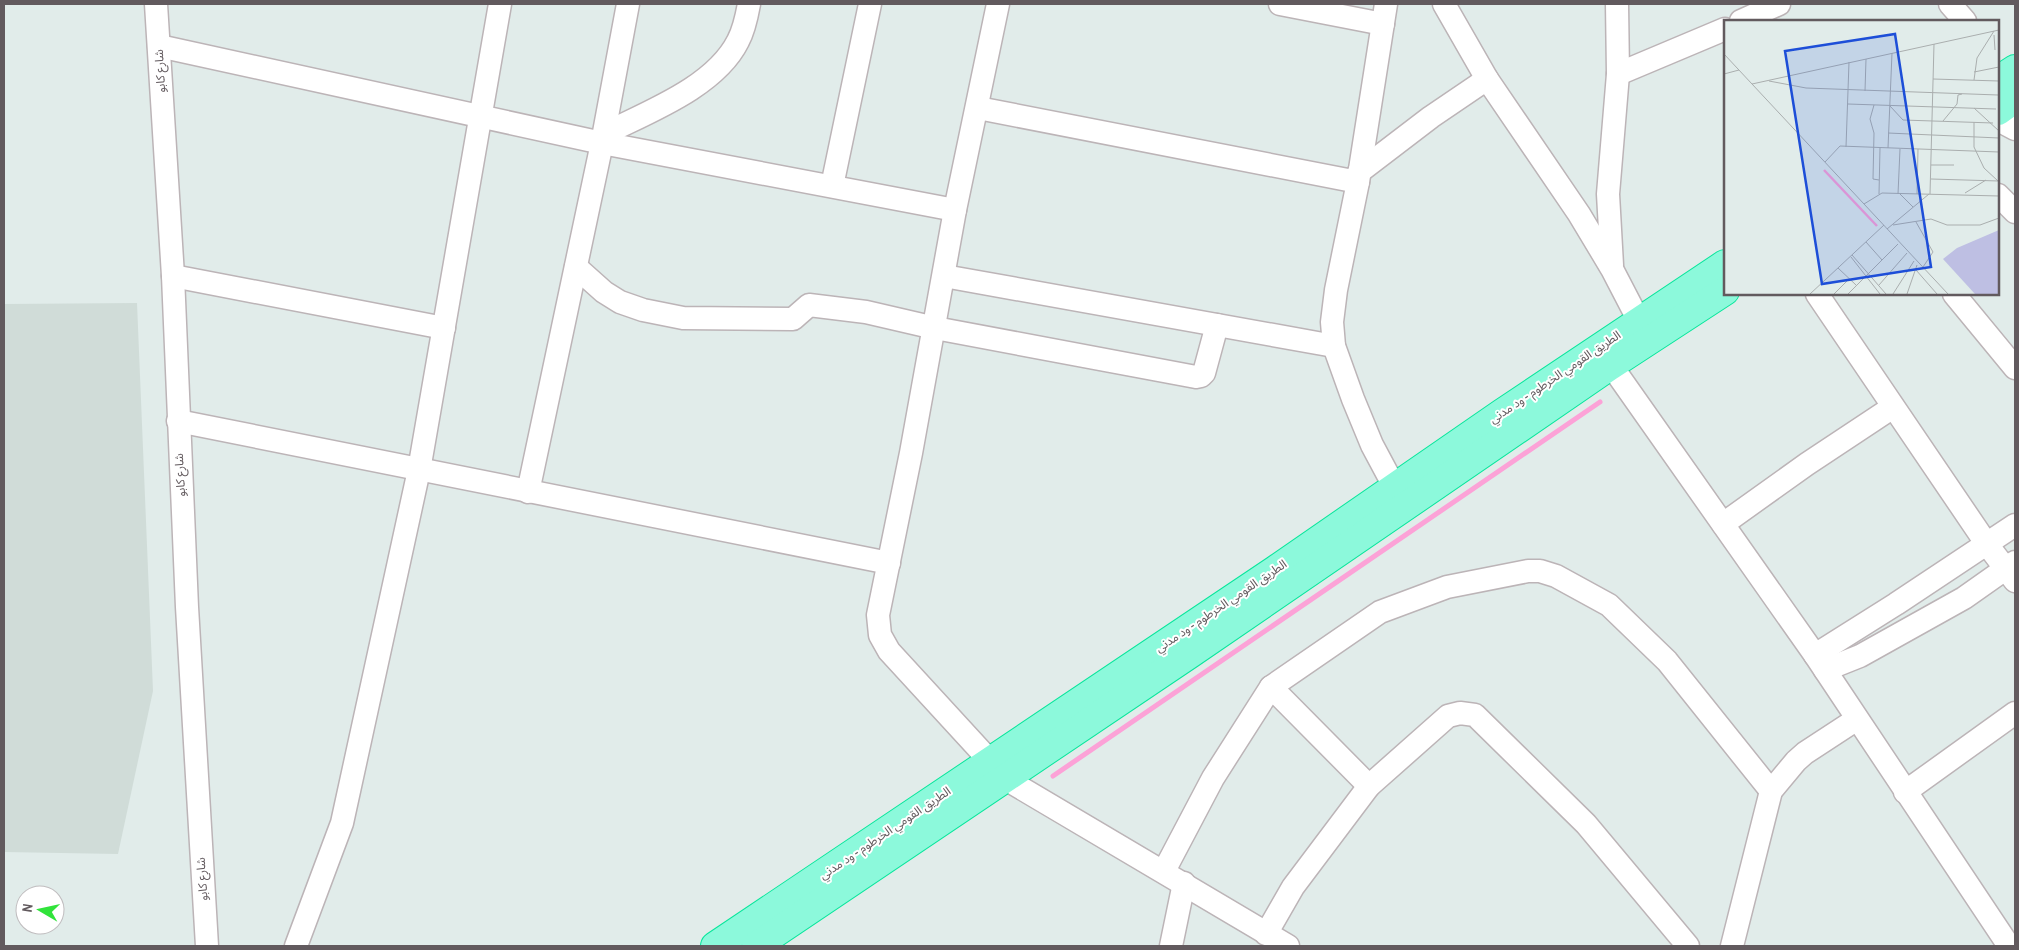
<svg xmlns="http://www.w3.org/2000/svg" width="2019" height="950" viewBox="0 0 2019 950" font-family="'Archivo Narrow','Noto Sans Arabic',sans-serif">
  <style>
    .education { fill: #d0dcd8 }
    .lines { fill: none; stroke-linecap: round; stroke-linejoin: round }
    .stream { stroke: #fca2d7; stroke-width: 5 }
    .minor-casing { stroke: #bcb4b7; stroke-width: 25 }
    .highway-casing { stroke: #08e69b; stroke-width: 30 }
    .minor { stroke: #fff; stroke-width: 22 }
    .highway { stroke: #8cf9db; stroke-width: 28 }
    .labels { text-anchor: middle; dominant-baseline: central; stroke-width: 4; stroke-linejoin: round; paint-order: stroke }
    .street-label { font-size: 12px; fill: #625a5e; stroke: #fff }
    .inset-river { fill: none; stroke: #fca2d7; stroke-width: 2.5 }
    .inset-road { fill: none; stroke: #aaaeae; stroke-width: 1 }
    .view { fill: #1d4ed8; fill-opacity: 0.15; stroke: #1d4ed8; stroke-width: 2.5 }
    .inset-edge { fill: none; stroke: #625a5e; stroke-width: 2.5 }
  </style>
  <rect width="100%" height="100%" fill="#e1ecea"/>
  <!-- education -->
  <polygon class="education" points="137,303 153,691 118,854 4,852 4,304"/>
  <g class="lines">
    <!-- stream -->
    <polyline class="stream" points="1053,776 1600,402"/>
    <!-- minor casing -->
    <g class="minor-casing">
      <g id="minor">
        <polyline points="156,4 173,276 187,607 207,946"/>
        <polyline points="1280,4 1383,24"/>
        <polyline points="1386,4 1358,182 1336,290 1332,322 1334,346 1353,399 1372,445 1395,488"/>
        <polyline points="1444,4 1487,79 1579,214 1612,269 1639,321 1648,334"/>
        <polyline points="1950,4 1965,21"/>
        <polyline points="1741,21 1779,4"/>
        <polyline points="159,46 602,143 955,210"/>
        <polyline points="1618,74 1725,29"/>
        <polyline points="978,108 1358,182"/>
        <polyline points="1998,120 2015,129"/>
        <path d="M 604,134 C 648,112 715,87 738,41 C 744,30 747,15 749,4"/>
        <polyline points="1359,172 1431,117 1487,79"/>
        <polyline points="832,186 870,4"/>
        <polyline points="1998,195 2015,212"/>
        <polyline points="1612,265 1608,194 1618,74 1617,4"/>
        <polyline points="576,267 604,292 620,302 643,310 683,318 793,319 809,305 866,312 935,328 1196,377 1201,376 1204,373 1217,325"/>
        <polyline points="173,276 444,328"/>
        <polyline points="944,276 1334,346"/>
        <polyline points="1817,294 1986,543 2015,581"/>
        <polyline points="1954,294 2015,368"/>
        <polyline points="1601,351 1815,655 2009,946"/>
        <polyline points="178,421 889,563"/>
        <polyline points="528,492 602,143 628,4"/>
        <polyline points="1723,524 1807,464 1893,407"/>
        <polyline points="1815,655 1896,604 2015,525"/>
        <polyline points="1825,670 1860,656 1964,598 2015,562"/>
        <polyline points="1271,687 1369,786"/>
        <polyline points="990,761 889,651 880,635 878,615 911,453 955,210 998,4"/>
        <polyline points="1004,778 1288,946"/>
        <polyline points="1905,792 2015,713"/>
        <polyline points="1164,871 1213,778 1271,687 1380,612 1447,587 1528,571 1540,571 1556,576 1609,605 1667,661 1771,791"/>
        <polyline points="1266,934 1293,887 1369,786 1448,716 1460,713 1475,715 1586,824 1688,946"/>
        <polyline points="296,946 342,823 419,470 500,4"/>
        <polyline points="1171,946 1184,883"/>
        <polyline points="1732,946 1771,791 1796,761 1805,753 1857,719"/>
      </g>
    </g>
    <!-- highway casing -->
    <g class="highway-casing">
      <g id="highway">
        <polyline points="1998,80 2015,69"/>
        <polyline points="1998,111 2015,99"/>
        <polyline points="715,946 1275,570 1502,413 1725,264"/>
        <polyline points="756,946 1190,654 1610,366 1725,291"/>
      </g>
    </g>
    <!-- minor -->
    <use href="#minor" class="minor"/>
    <!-- highway -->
    <use href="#highway" class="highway"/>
  </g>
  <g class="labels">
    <!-- street labels -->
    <g class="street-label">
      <text transform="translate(160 71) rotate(-93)">شارع كابو</text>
      <text transform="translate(1555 377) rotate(-34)">الطريق القومي الخرطوم - ود مدني</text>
      <text transform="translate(180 475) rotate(-93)">شارع كابو</text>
      <text transform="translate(1221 606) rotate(-34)">الطريق القومي الخرطوم - ود مدني</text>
      <text transform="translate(885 833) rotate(-34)">الطريق القومي الخرطوم - ود مدني</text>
      <text transform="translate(202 879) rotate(-94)">شارع كابو</text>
    </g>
  </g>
  <!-- overview -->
  <g transform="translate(1724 20)">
    <rect width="275" height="275" fill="#e1ecea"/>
    <path d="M 275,210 L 275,274 L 251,274 L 219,239 L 233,228 Z" fill="#bebfe3"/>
    <path class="inset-river" d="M 100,150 L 153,206"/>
    <path class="inset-road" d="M 270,15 L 271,30M 0,34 L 224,274M 250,52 L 275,47M 0,54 L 15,50M 209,59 L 275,61M 250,60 L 253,38 L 270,11M 45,61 L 82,68 L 274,75M 28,64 L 275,10M 141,71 L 142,39M 124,84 L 272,89M 150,85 L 146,99 L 150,113 L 149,159 L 155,160M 166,86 L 179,100 L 269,103M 250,88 L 275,111M 219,101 L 233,84 L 234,75 L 238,74M 250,102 L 250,127 L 260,148 L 274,161M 164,113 L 275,118M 122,127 L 125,42M 164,128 L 168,33M 101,142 L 116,126 L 275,132M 207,145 L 230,145M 207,159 L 275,161M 241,173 L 262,160M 155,174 L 156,128M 174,174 L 176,129M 176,174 L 189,187M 193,174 L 194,129M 206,174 L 210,24M 140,184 L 158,173 L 275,176M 192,202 L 209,232 L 199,247M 169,205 L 207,199 L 223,205 L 256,205 L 275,198M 163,209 L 205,174M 142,222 L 158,240M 128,235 L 162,274M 127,237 L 156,274M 114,248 L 132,265M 192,250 L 213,274M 155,265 L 183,233M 86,274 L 160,205M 110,274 L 125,259M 124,274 L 174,224M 169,274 L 190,241M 183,274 L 193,245"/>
    <path class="view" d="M 171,14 L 207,247 L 98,264 L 61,31 Z"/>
    <rect width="275" height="275" class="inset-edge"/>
  </g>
  <!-- border -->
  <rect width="2019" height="950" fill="none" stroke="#625a5e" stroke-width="10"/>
  <!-- north arrow -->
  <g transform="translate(40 910) rotate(279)"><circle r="24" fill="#ffffff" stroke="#c0bdbf"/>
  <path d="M0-4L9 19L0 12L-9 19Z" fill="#31e33b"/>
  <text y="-8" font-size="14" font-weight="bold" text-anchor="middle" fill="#625a5e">N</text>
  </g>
</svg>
